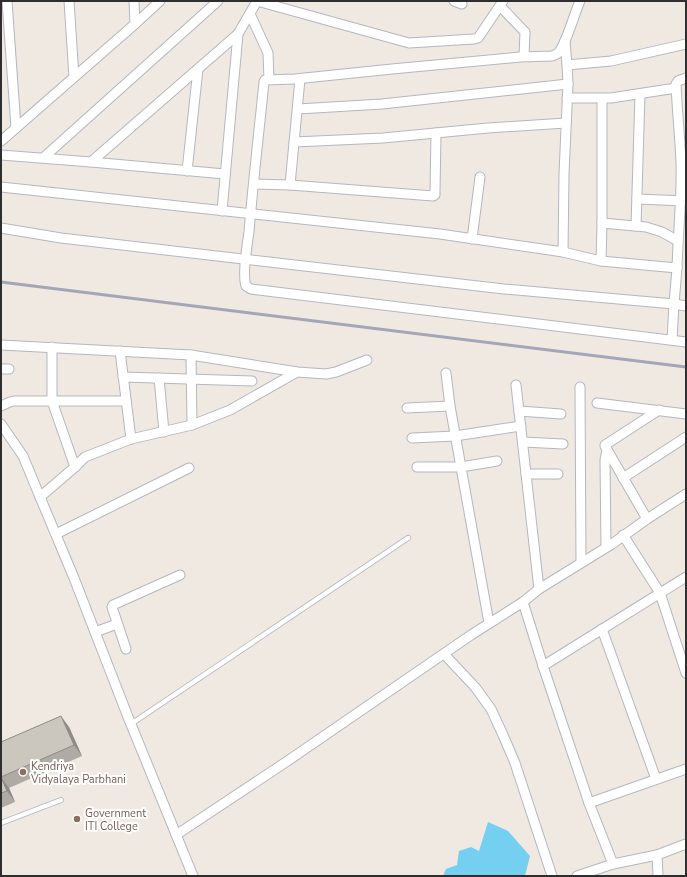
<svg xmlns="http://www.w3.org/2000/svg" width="687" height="877" viewBox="0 0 687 877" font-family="'Nunito Sans',sans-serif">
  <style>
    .water { fill: #75cff0 }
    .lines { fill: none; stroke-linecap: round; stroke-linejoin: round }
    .service-casing { stroke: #b4b7c1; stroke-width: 6 }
    .minor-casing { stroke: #b4b7c1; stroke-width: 11 }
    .service { stroke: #fff; stroke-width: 4.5 }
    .minor { stroke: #fff; stroke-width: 9 }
    .rail { stroke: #a3a6b8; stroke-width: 3 }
    .wall { fill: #afaba4 }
    .shaded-wall { fill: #8e8b86 }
    .building { fill: #cbc7bf; stroke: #8e8b86 }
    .education-dot { fill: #8d6e63; stroke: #fff; stroke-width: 1.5 }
    .labels { text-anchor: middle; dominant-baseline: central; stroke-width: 4; stroke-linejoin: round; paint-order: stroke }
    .education-label { font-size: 11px; fill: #785e54; stroke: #fff; text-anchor: start }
  </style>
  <rect width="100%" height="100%" fill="#efe9e1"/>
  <!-- water -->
  <polygon class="water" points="488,822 508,831 530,856 525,876 443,876 446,869 457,865 459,851 471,847 479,851"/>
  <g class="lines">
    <!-- service casing -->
    <g class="service-casing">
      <g id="service">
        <polyline points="131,724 408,538"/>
        <polyline points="1,823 61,800"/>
      </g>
    </g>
    <!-- minor casing -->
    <g class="minor-casing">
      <g id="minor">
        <polyline points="7,1 16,128"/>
        <polyline points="69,1 74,77"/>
        <polyline points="134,1 135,24"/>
        <polyline points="257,1 409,43 474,39 478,38 480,35 503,1"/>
        <polyline points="454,1 462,4"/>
        <path d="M 580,1 C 575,12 565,47 558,53 C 556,55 555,55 552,56 L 520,57 L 392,69 L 295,79 L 265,80 L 264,82 C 259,132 253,182 249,232 C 247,245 242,275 246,286 L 251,289 L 686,342"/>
        <polyline points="500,6 523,30 525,32 524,56"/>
        <polyline points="250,14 268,53 269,79"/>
        <polyline points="567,65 611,61 686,44"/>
        <polyline points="567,98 611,98 676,88"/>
        <polyline points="298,109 382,104 568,84"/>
        <polyline points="1,141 135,24 160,1"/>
        <polyline points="294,142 383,138 488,128 566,123"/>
        <polyline points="1,155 91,162 238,34"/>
        <polyline points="43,158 218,1"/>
        <polyline points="91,162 225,174"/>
        <polyline points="187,171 198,69"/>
        <polyline points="254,184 290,185 433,196 435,195 435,192 436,133"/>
        <polyline points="290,185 300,79"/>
        <polyline points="1,187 440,234 563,252 601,261 677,268 674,304 504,289 61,238 1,228"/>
        <polyline points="637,199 686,201"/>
        <polyline points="222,211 238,34 257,1"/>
        <polyline points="602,223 646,227 662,232 678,241"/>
        <polyline points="636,226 640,94"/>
        <polyline points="472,239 480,177"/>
        <polyline points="563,252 564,174 568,84 567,65 565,41"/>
        <polyline points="601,261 602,223 602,99"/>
        <path d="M 677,268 C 678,233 682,198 681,163 C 680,137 677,110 676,84 L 678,81 L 686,78"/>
        <polyline points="672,340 674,304 686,306"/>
        <polyline points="1,345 191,355 297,372 326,374 336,372 367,360"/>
        <polyline points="52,347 52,401 75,467"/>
        <polyline points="120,351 131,439"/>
        <polyline points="191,355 192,425"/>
        <polyline points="1,369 9,369"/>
        <polyline points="446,373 450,406 489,623"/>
        <polyline points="123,377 252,381"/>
        <polyline points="159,378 164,432"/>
        <polyline points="516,385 539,589"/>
        <polyline points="580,387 581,562"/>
        <polyline points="597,403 686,414"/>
        <polyline points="1,406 10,402 14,401 126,401"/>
        <polyline points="407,408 450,406"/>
        <polyline points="519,411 561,414"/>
        <polyline points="1,424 23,456 40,497 74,578 128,717 193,876"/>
        <polyline points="412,438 455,436 521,426"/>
        <polyline points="523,442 563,444"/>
        <polyline points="417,467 461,467 497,461"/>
        <polyline points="526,474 558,474"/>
        <polyline points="623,478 686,437"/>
        <polyline points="40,497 75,467 85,457 131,439 192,425 230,410 297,372"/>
        <polyline points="647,519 605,446 605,445 659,410"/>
        <polyline points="56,534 189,468"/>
        <polyline points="623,535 660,593 686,673"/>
        <polyline points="606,547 605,460 607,450"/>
        <polyline points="523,602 543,666 589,803 613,864 657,855"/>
        <polyline points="602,629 656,779"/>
        <polyline points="95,632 117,624"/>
        <polyline points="126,649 112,607 113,605 180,575"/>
        <polyline points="444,654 475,687 491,709 503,735 515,763 552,876"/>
        <polyline points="543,666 686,577"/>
        <polyline points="589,803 686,769"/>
        <polyline points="176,835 286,762 471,635 523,602 539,589 612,544 647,519 686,494"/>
        <polyline points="577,876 613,864"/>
        <polyline points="658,876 657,855 686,844"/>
      </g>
    </g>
    <!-- service -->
    <use href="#service" class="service"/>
    <!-- minor -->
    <use href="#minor" class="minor"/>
    <!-- rail -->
    <polyline class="rail" points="1,282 686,367"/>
  </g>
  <!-- wall -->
  <polygon class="wall" points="69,727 82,756 9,788 15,802 1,808 1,742"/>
  <!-- shaded-wall -->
  <g class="shaded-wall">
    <polygon points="61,716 69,727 82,756 74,745"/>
    <polygon points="1,777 9,788 15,802 7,791"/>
  </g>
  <!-- building -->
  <polygon class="building" points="61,716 74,745 1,777 7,791 1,793 1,742"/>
  <!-- markers -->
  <g class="education-dot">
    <circle cx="23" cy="772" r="4"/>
    <circle cx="77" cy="819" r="4"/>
  </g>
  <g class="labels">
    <!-- education labels -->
    <g class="education-label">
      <text x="31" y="766">Kendriya<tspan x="31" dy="13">Vidyalaya Parbhani</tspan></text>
      <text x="85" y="813">Government<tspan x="85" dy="13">ITI College</tspan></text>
    </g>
  </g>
  <!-- border -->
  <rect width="687" height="877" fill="none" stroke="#2e2e2e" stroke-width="4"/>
</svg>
